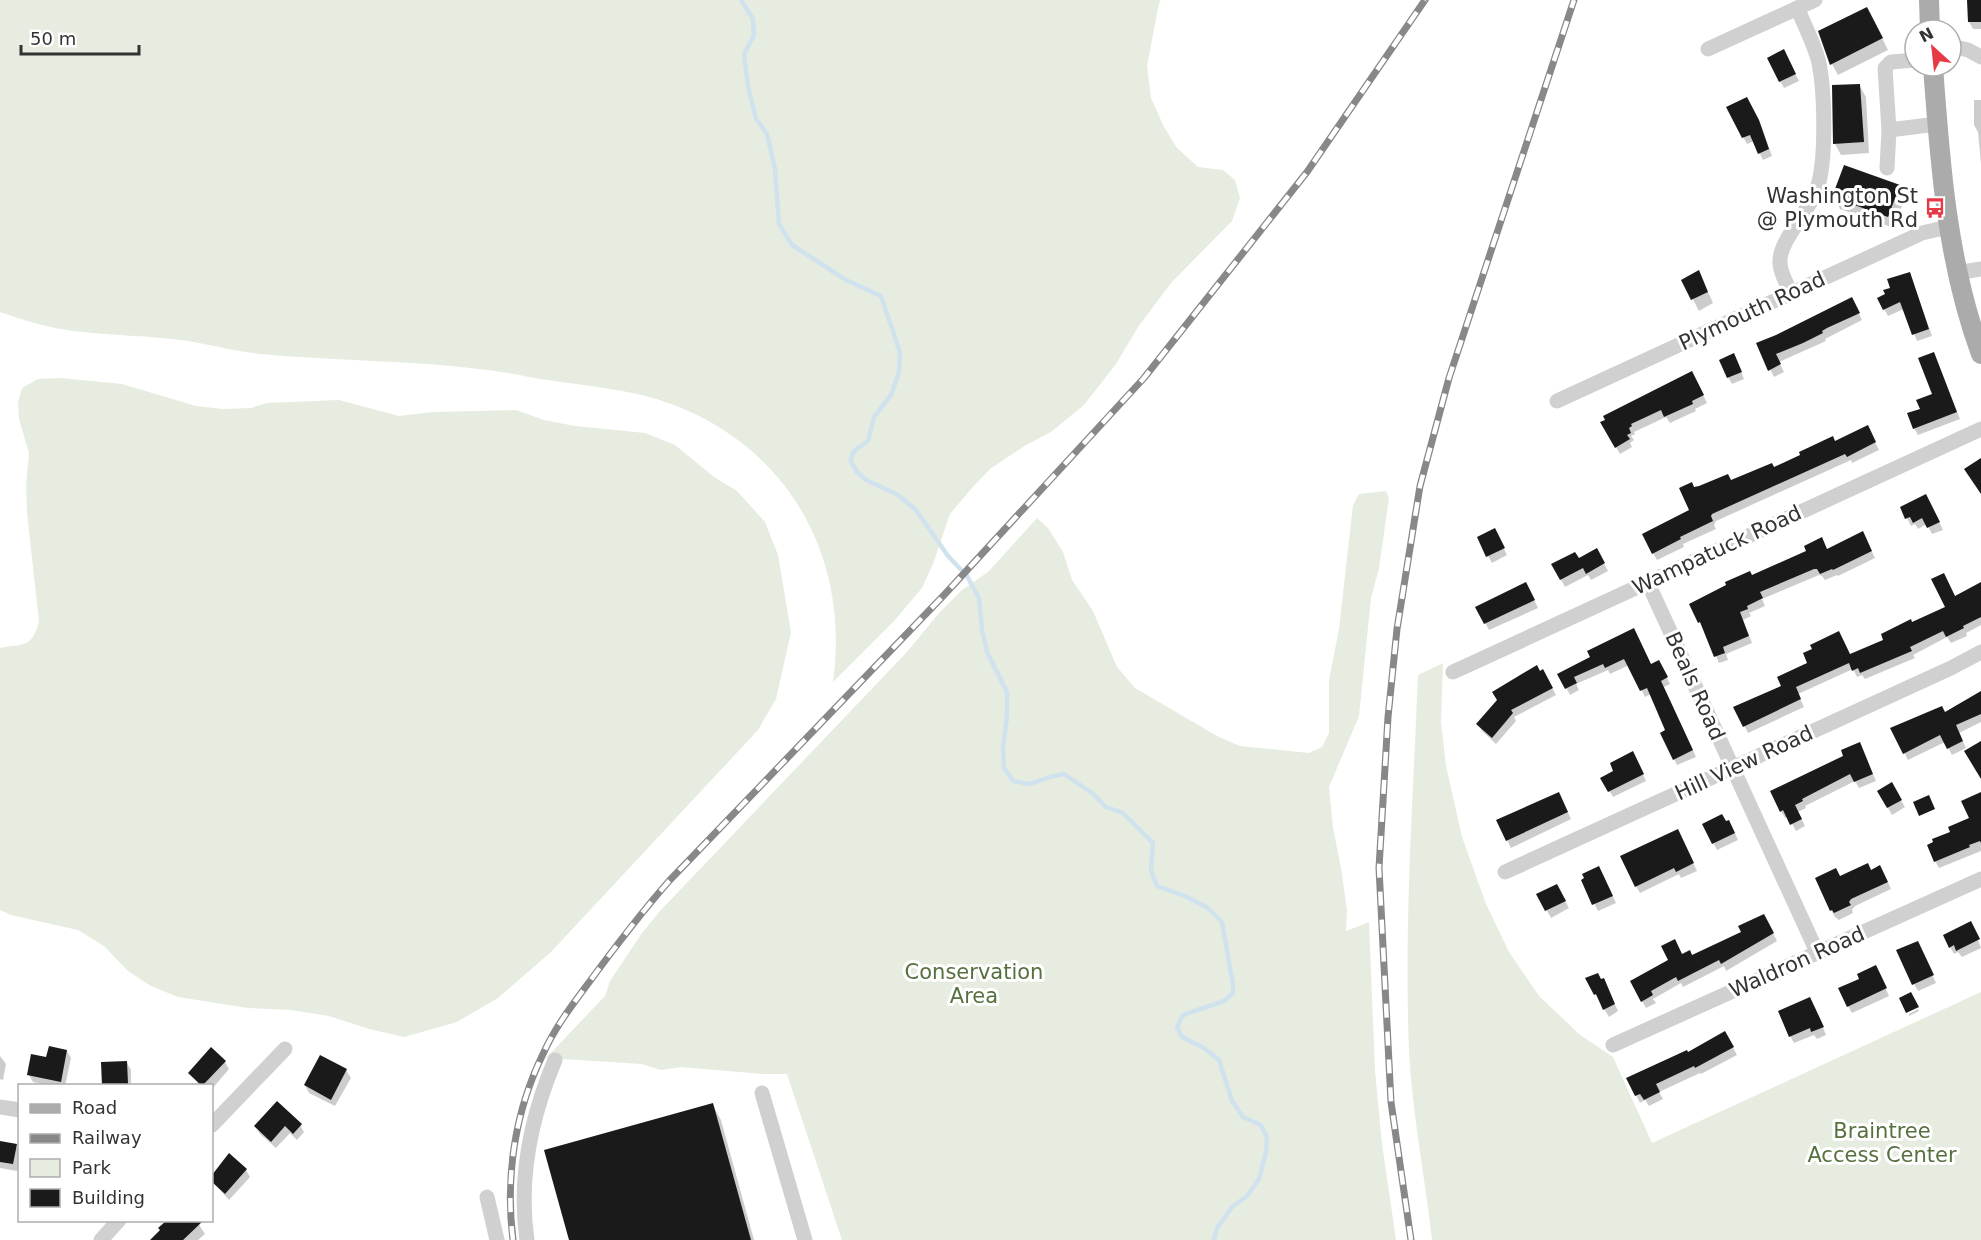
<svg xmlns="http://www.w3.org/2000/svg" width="1981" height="1240" viewBox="0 0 1981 1240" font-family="'DejaVu Sans',sans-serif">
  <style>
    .green { fill: #e6ecdf }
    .shadow { fill: #0003 }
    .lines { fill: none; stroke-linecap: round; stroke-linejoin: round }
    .stream { stroke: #cfe2ee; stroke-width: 4.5 }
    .building { fill: #1a1a1a }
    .minor { stroke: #d0d0d0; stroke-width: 15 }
    .major { stroke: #ababab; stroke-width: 20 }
    .rail-casing { stroke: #888; stroke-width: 7 }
    .rail { stroke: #fff; stroke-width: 4.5; stroke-dasharray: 14; stroke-linecap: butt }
    .labels { text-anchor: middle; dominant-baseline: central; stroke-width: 6; stroke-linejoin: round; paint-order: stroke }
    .poi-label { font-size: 21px; fill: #333; stroke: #fff; text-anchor: end }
    .street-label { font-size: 21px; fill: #333; stroke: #fff }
    .park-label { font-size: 21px; fill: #56703f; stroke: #fff }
  </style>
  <rect width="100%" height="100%" fill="#fff"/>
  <!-- green -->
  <g class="green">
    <path d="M 0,0 L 1161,0 L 1159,3 L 1147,66 L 1151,98 L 1164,127 L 1177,148 L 1198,167 L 1223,170 L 1235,180 L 1240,198 L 1232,221 L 1171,283 L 1138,327 L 1116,364 L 1084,405 L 1051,432 L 1026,445 L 990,469 L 971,489 L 950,514 L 933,564 L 922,588 L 895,620 L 833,682 C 850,560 791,450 674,405 C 632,389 592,387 548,380 C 527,377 507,372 487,370 C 412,360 335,361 260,354 C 231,351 202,342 173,339 C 135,335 97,335 60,329 C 40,325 19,319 0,312 Z"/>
    <path d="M 60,378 L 122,384 L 196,406 L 223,409 L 251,408 L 267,403 L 339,400 L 399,416 L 433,412 L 516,410 L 544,420 L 575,426 L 645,433 L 675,445 L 714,477 L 737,491 L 765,522 L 778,555 L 791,632 L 776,699 L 758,730 L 551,952 L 498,998 L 457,1022 L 404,1037 L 369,1029 L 329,1016 L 291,1010 L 248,1008 L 178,997 L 151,986 L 128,971 L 104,946 L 78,930 L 11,915 L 0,910 L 0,648 C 24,643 31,649 39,622 L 27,512 L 26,486 L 29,453 L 19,419 L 18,402 L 22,388 L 38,379 Z"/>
    <polygon points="1386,491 1389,498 1379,568 1371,598 1359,716 1329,787 1333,828 1341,868 1347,910 1346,931 1369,922 1375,1071 1382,1144 1396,1240 842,1240 787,1074 763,1074 681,1067 661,1070 641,1064 546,1058 605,996 610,981 642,933 660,911 906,653 940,612 962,590 988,572 1037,518 1048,528 1063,552 1072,580 1093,611 1117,667 1135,688 1217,736 1240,746 1309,753 1322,747 1329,733 1329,680 1339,629 1353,505 1359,494"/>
    <path d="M 1443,663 L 1441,722 L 1446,766 L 1462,837 L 1486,904 L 1509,952 L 1539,996 L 1579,1034 L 1613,1057 L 1652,1143 L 1981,992 L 1981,1240 L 1432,1240 C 1425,1177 1412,1113 1409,1050 C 1404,925 1413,799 1418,675 Z"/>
  </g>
  <!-- shadow -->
  <g class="shadow">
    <polygon points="1968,0 1981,0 1981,29 1973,29 1969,22"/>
    <polygon points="1873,20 1888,50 1838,75 1832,64"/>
    <polygon points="1787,58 1799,81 1784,88 1780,81"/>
    <polygon points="1859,85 1866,97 1869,153 1841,155 1835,144"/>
    <polygon points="1974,100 1981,100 1981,164 1978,132 1974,125"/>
    <polygon points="1750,105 1762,128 1772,156 1763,160 1754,141 1747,144 1728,108"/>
    <polygon points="1899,186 1905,197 1894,228 1840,209 1834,197"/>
    <polygon points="1699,272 1713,303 1699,311 1683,280"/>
    <polygon points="1910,273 1932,336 1917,341 1904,309 1888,316 1884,309 1892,289"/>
    <polygon points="1855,305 1862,320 1825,339 1826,341 1779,362 1784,372 1774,377 1758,344"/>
    <polygon points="1937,361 1960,419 1918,435 1914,428 1922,409 1933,394"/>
    <polygon points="1737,362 1744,379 1732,384 1728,377"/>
    <polygon points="1696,380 1707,403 1695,409 1696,411 1670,423 1666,417 1634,432 1635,434 1631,436 1634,440 1630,443 1632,447 1620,454 1602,423"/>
    <polygon points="1871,434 1879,450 1852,463 1851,460 1716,521 1714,525 1716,529 1683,544 1684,547 1657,560 1653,553 1691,511 1694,489 1731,482 1773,469 1835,443"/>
    <polygon points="1930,503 1943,530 1932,534 1927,524 1918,529 1915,524 1911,526 1902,508"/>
    <polygon points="1498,537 1507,555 1492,563 1488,556"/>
    <polygon points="1866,540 1875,558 1838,576 1837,575 1825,580 1822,576 1819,575 1762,599 1765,606 1749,613 1751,616 1743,620 1752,643 1726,654 1728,660 1719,663 1704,628 1691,605 1751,576 1827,550"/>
    <polygon points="1597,550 1608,571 1591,580 1588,575 1565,587 1553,565 1578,560"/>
    <polygon points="1981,584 1981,625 1966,633 1967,636 1951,643 1947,637 1913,655 1915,658 1865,679 1862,675 1857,677 1853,669 1798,694 1804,707 1748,733 1735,707 1886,641 1912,624 1947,608 1954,597"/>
    <polygon points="1530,591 1538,608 1489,630 1477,607"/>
    <polygon points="1634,630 1651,666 1659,662 1670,684 1664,687 1696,757 1677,765 1674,759 1667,731 1651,694 1645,697 1629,665 1610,674 1608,670 1576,684 1579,690 1570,695 1559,674 1592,658"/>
    <polygon points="1543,671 1556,695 1514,717 1516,721 1496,744 1482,731 1478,724"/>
    <polygon points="1981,700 1981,722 1959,733 1966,748 1952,755 1945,742 1908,760 1892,729 1945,714"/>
    <polygon points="1863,751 1876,781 1859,788 1855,781 1805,806 1806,808 1798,812 1805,826 1796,831 1788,816 1785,818 1781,811 1845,757"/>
    <polygon points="1636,759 1646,781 1613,797 1602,778"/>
    <polygon points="1891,784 1905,807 1892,815 1879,792"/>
    <polygon points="1981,796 1981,851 1939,868 1935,861 1952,833 1971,819"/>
    <polygon points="1562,800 1571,819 1511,848 1498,821"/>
    <polygon points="1704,825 1733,829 1738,840 1717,850"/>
    <polygon points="1681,838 1697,871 1681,878 1679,874 1640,893 1636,886"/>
    <polygon points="1871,872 1884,874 1891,889 1855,906 1852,910 1853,913 1839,920 1835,917 1831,910 1840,878"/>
    <polygon points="1603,875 1616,903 1598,911 1583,881"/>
    <polygon points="1556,885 1569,908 1551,918 1538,895"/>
    <polygon points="1764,916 1777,941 1726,971 1724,966 1683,987 1681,983 1653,999 1656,1003 1646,1008 1632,982 1682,956 1692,957 1743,932"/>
    <polygon points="1974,930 1981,948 1962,957 1958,952 1954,954 1950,947"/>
    <polygon points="1921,950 1936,983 1918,991 1914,984"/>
    <polygon points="1879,974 1889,996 1852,1013 1848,1006"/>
    <polygon points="1601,981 1607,987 1618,1011 1609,1017 1595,994"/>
    <polygon points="1814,1006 1826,1035 1817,1039 1814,1035 1794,1043 1790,1036"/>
    <polygon points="1918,1009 1919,1011 1909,1016 1909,1014"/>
    <polygon points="1725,1033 1737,1055 1701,1074 1700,1073 1659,1092 1663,1099 1649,1106 1645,1100 1640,1103 1628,1079 1687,1054"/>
    <polygon points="67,1051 71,1058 65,1086 51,1086 33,1082 29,1075 48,1059"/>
    <polygon points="0,1056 6,1064 3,1080 0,1079"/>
    <polygon points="320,1057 346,1070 351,1078 335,1106 309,1093 305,1085"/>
    <polygon points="225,1062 229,1069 212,1089 212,1086 200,1086 190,1073"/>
    <polygon points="127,1063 131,1070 131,1086 104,1086"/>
    <polygon points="712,1104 721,1120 754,1240 571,1240"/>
    <polygon points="300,1125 304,1132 297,1140 290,1133 276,1148 260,1134 256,1127"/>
    <polygon points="0,1143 16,1146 20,1152 17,1171 0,1168"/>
    <polygon points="221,1167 246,1170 250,1177 229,1200 212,1181 212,1178"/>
    <polygon points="168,1220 196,1220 205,1234 198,1240 153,1240 162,1231 160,1228"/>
  </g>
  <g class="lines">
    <!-- stream -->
    <polyline class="stream" points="741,0 753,19 754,35 744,54 748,87 756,119 767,134 775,169 779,224 792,245 846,280 881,296 900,352 899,372 891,395 874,417 868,441 855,450 852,455 851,462 857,472 866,480 898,495 916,510 948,556 967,576 979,598 982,630 987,652 1007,692 1007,716 1003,748 1004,768 1013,781 1030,784 1050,777 1064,774 1092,793 1106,807 1123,813 1153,843 1151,871 1157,886 1185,896 1208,908 1222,922 1233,985 1233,993 1224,1001 1183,1015 1177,1027 1182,1037 1204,1048 1219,1060 1232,1101 1243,1117 1261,1125 1267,1137 1266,1152 1259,1179 1247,1196 1232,1207 1217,1228 1214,1240"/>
  </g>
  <!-- building -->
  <g class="building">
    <polygon points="1967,0 1981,0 1981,22 1968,22"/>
    <polygon points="1867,7 1883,38 1830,65 1818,31"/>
    <polygon points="1784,49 1796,74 1779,82 1767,58"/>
    <polygon points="1860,84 1864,142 1833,144 1832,85"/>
    <polygon points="1747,97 1759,120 1769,149 1758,154 1750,135 1742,138 1726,107"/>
    <polygon points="1844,165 1900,185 1888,217 1832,197"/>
    <polygon points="1699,270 1708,292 1691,300 1681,280"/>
    <polygon points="1910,272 1929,329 1912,335 1900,302 1883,310 1877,298 1885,294 1883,290 1890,288 1887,279"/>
    <polygon points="1852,297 1860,313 1827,328 1822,331 1823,333 1803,343 1776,354 1781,364 1768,371 1756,343 1776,335"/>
    <polygon points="1934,352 1957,412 1913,429 1907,413 1920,409 1916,400 1932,394 1918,358"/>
    <polygon points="1734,353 1742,372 1727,378 1719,360"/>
    <polygon points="1692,371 1704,395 1692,401 1693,404 1664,417 1661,410 1631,424 1632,426 1629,428 1631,433 1627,435 1630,439 1615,448 1600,422 1605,420 1603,416"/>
    <polygon points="1868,425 1876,442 1847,457 1845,454 1712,514 1711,516 1713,521 1680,537 1681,539 1652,554 1642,534 1689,510 1679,488 1692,482 1694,487 1699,486 1728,474 1731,480 1772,463 1774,467 1800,455 1799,452 1833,436 1835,441"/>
    <polygon points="1981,458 1981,494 1964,469"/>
    <polygon points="1926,494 1940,522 1927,528 1922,518 1913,523 1910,517 1905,519 1900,507"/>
    <polygon points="1495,528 1505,548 1486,557 1477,537"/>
    <polygon points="1863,531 1872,551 1833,570 1832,569 1820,574 1817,569 1814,569 1760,592 1763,598 1747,606 1748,609 1740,612 1749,636 1723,647 1725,653 1714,657 1700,622 1698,623 1689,604 1726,585 1725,582 1750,571 1752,575 1806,551 1804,546 1822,537 1827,549"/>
    <polygon points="1597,548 1605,563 1586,574 1583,568 1560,580 1551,564 1575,552 1579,558"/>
    <polygon points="1944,573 1955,596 1981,582 1981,617 1963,626 1964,628 1946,637 1943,631 1910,647 1912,651 1860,673 1858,668 1852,671 1849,663 1796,687 1801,699 1743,727 1733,707 1781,686 1777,677 1807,663 1803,653 1812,649 1810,645 1839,631 1850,654 1883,640 1881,634 1911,619 1912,622 1945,607 1931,579"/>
    <polygon points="1526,582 1535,600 1484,624 1475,607"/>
    <polygon points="1634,628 1651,664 1659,660 1668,677 1661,681 1693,750 1673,760 1660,733 1665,730 1647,688 1640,691 1624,659 1605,668 1603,664 1574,677 1577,683 1565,689 1557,674 1590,657 1587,651"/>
    <polygon points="1537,665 1540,671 1543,669 1553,688 1511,710 1513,713 1492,738 1476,724 1497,700 1492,692"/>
    <polygon points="1981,691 1981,714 1956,725 1963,741 1947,749 1940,735 1903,754 1890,728 1942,706 1945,712"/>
    <polygon points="1981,741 1981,779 1964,751"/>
    <polygon points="1860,742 1873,774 1854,782 1850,774 1802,799 1803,801 1795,805 1802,819 1790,825 1783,810 1780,812 1770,791 1843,756 1841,750"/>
    <polygon points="1633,751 1644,774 1608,792 1600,778 1613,771 1610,763"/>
    <polygon points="1892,782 1902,800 1887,808 1877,791"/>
    <polygon points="1559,792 1568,812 1506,841 1496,820"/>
    <polygon points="1981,792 1981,843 1980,841 1969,845 1970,847 1934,862 1927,845 1933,842 1932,839 1950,832 1948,827 1969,818 1961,801"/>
    <polygon points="1929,795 1935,809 1919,816 1913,802"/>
    <polygon points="1722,814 1726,821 1729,820 1735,833 1712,844 1702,824"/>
    <polygon points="1678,829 1694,863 1676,872 1674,868 1635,887 1620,856"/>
    <polygon points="1868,863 1871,870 1880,865 1888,882 1851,899 1849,902 1851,905 1834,913 1832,910 1830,911 1815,878 1836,868 1840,876"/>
    <polygon points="1599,866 1613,896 1592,905 1581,880 1584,878 1582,874"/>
    <polygon points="1557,884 1566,901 1545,911 1536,894"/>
    <polygon points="1764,914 1774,933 1721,964 1719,960 1678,981 1676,977 1651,991 1653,995 1641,1002 1630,981 1668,960 1661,946 1675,939 1682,954 1690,950 1692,955 1741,932 1738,926"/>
    <polygon points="1971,921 1980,939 1956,951 1954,945 1949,948 1943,935"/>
    <polygon points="1918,941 1934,975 1912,985 1896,950"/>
    <polygon points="1876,965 1887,988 1847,1007 1838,988 1859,979 1857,974"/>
    <polygon points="1598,973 1601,979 1604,978 1615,1004 1603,1010 1596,994 1594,995 1585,978"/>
    <polygon points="1911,992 1919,1007 1906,1013 1899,998"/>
    <polygon points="1810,997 1824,1027 1811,1032 1810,1028 1789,1037 1778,1011"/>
    <polygon points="1725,1031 1734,1047 1695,1068 1694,1066 1656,1084 1660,1092 1644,1100 1640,1094 1635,1096 1626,1078 1687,1050 1688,1052"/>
    <polygon points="49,1046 67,1050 61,1082 27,1075 31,1054 46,1057"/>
    <polygon points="211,1047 226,1061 202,1086 188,1073"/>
    <polygon points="320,1055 347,1069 331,1100 304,1085"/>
    <polygon points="127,1061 128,1084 102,1086 101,1062"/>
    <polygon points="277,1101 302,1124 293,1134 285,1126 271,1142 254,1126"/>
    <polygon points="713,1103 751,1240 569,1240 544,1150"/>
    <polygon points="0,1141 17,1144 13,1164 0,1162"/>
    <polygon points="229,1153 247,1169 225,1194 212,1182 212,1175"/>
    <polygon points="166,1221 203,1221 183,1240 150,1240 160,1230 158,1228"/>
  </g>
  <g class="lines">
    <!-- minor -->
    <g class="minor">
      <polyline points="1951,46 1968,50 1981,57"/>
      <polyline points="1708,49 1815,0"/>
      <polyline points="1889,130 1937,124"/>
      <polyline points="1887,168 1889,130 1885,68 1891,62 1915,60"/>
      <polyline points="1956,273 1981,269"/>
      <path d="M 1791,293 C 1787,284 1780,273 1780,263 C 1778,240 1813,209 1819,182 C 1826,153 1825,88 1818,59 C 1813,42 1805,25 1797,8"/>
      <polyline points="1557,401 1922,233 1948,227"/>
      <polyline points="1648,583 1817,952"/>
      <polyline points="1453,672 1981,429"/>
      <polyline points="1505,872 1951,668 1981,652"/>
      <polyline points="1613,1045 1981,879"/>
      <polyline points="762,1093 805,1240"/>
      <polyline points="0,1107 20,1110"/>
      <polyline points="212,1125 285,1049"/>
      <polyline points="487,1197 497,1240"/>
      <polyline points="101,1240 119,1220"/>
      <path d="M 527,1240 C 518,1178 531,1117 555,1060"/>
    </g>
    <!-- major -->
    <g class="major">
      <polyline points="1929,0 1930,30"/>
      <path d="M 1933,66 C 1940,164 1947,262 1981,354"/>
    </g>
    <!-- rail casing -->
    <g class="rail-casing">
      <g id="rail">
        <path d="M 513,1240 C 505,1177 515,1111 543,1054 C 555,1027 573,1004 590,981 C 615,947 641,913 669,881 L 945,594 L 1144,378 L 1307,172 L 1425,0"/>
        <polyline points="1411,1240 1391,1102 1379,868 1388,717 1397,629 1420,486 1449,378 1574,0"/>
      </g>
    </g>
    <!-- rail -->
    <use href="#rail" class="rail"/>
  </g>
  <!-- icons -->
  <defs>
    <g id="bus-bare" transform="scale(1.62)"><path d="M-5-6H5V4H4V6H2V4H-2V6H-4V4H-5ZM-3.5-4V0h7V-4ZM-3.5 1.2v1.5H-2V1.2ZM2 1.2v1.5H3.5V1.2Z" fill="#e63946" stroke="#fff" stroke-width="2.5" paint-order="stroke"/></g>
  </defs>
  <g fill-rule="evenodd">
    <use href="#bus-bare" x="1935" y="208"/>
  </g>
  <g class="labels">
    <!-- poi labels -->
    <g class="poi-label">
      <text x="1918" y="196">Washington St<tspan x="1918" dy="24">@ Plymouth Rd</tspan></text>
    </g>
    <!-- street labels -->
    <g class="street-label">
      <text transform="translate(1752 311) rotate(-25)">Plymouth Road</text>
      <text transform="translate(1717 550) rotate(-25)">Wampatuck Road</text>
      <text transform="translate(1695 686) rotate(66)">Beals Road</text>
      <text transform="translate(1744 763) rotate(-25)">Hill View Road</text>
      <text transform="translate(1797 962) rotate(-24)">Waldron Road</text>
    </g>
    <!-- park labels -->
    <g class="park-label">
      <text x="974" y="972">Conservation<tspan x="974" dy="24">Area</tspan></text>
      <text x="1882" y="1131">Braintree<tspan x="1882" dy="24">Access Center</tspan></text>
    </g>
  </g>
  <!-- legend -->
  <rect x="18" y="1084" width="195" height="138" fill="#ffffff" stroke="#adadad" stroke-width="1.5"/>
  <rect x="30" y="1104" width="30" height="9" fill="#ababab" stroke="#adadad" stroke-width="1.5"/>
  <text x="72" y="1114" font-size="18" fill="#333333">Road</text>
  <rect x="30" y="1134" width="30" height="9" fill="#888888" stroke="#adadad" stroke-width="1.5"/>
  <text x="72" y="1144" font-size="18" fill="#333333">Railway</text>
  <rect x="30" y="1159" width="30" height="18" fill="#e6ecdf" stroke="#adadad" stroke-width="1.5"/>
  <text x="72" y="1174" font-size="18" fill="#333333">Park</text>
  <rect x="30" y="1189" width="30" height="18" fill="#1a1a1a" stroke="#adadad" stroke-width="1.5"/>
  <text x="72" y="1204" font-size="18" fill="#333333">Building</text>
  <!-- north arrow -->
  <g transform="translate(1933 48) rotate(333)"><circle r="28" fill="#ffffff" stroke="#adadad" stroke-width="1.5"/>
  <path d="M0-4.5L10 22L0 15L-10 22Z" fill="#e63946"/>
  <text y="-9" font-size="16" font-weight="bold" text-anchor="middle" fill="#333333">N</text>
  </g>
  <!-- scale -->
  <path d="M21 45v9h118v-9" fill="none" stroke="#333333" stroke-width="3"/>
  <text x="30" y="45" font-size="18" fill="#333333" stroke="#ffffff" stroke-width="4.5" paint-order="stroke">50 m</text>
</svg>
